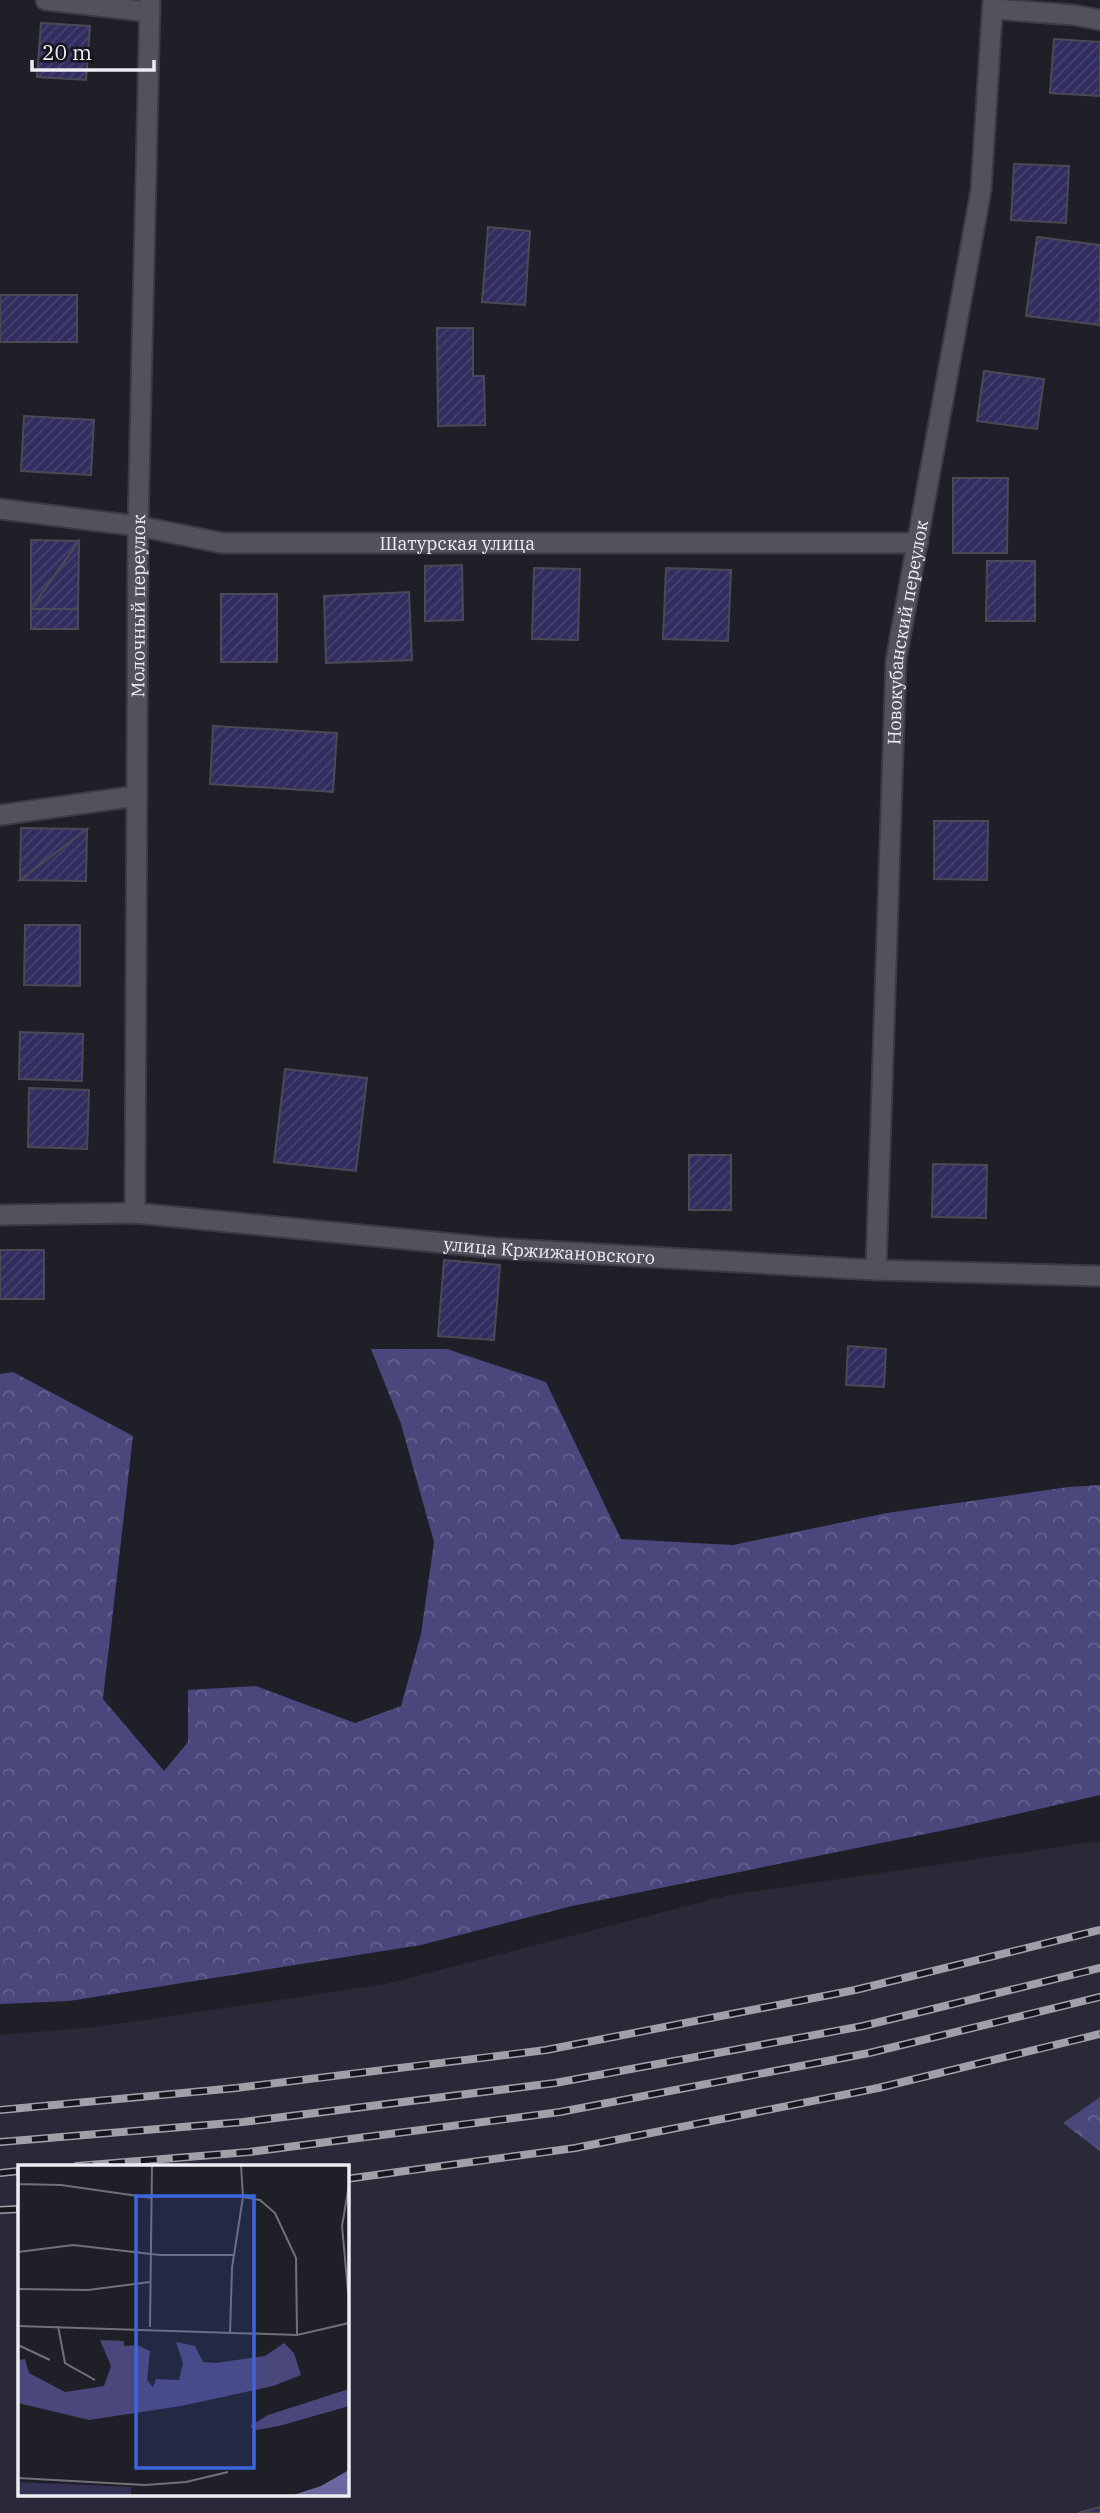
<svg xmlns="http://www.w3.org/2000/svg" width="1100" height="2513" viewBox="0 0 1100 2513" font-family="'IBM Plex Serif',serif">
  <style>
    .built { fill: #292937; fill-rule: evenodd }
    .forest { fill: url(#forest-crowns) }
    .building { fill: url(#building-hatch); stroke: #494a54; stroke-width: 2 }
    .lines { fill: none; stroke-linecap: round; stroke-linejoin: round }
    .minor-casing { stroke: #3b3b43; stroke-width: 23 }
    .minor { stroke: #52525c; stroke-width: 19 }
    .rail-casing { stroke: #a0a0a8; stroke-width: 8 }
    .rail { stroke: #16161e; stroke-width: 5; stroke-dasharray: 16; stroke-linecap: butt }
    .labels { text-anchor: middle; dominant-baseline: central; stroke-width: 5; stroke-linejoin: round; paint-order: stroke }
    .street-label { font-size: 18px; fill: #ededf3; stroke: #16161e }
    .inset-road { fill: none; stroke: #717179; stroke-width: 2 }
    .view { fill: #3c66dc; fill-opacity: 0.15; stroke: #3c66dc; stroke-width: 3.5 }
    .inset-edge { fill: none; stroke: #ededf3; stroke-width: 3.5 }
  </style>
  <defs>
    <pattern id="forest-crowns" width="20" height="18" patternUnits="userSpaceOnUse" patternTransform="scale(1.75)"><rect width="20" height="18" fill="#4a477c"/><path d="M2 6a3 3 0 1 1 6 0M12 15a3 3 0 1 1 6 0" fill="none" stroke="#64628f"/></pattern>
    <pattern id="building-hatch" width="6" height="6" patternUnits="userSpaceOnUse" patternTransform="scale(1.75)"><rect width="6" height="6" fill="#322d5f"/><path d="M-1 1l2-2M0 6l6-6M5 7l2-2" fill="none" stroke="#46426f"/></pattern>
  </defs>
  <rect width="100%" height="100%" fill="#1f1f28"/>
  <!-- built -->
  <path class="built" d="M 1100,1841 L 1100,2513 L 0,2513 L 0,2035 L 104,2026 L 386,1984 L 729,1895 ZM 19,2166 L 346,2166 L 346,2494 L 19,2494 Z"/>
  <!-- forest -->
  <g class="forest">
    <polygon points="371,1349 447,1349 546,1382 621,1539 733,1545 887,1513 1068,1487 1100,1485 1100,1795 960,1827 572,1906 421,1945 69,2001 0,2004 0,1374 13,1372 133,1436 103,1699 164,1771 188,1742 188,1690 256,1686 355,1723 401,1706 421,1634 434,1542 401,1424"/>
    <polygon points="1100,2097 1100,2151 1063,2123"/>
  </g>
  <!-- building -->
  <g class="building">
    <polygon points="41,23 90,26 86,80 37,77"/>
    <polygon points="1054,39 1100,42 1100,96 1050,93"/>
    <polygon points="1014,164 1069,166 1066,223 1011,220"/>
    <polygon points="488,227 530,231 525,305 482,302"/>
    <polygon points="1037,237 1100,245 1100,325 1026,316"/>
    <rect x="0" y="295" width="77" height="47"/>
    <polygon points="437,328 473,328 473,376 484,376 485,425 438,426"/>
    <polygon points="984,371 1044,379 1037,429 977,421"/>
    <polygon points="24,416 94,420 91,475 21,471"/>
    <polygon points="953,478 1008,478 1007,553 953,553"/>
    <polygon points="31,540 79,541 31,609"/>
    <polygon points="79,541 78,609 31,609"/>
    <polygon points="987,561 1035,561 1035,621 986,621"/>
    <polygon points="462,565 463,620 425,621 425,566"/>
    <polygon points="534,568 580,569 578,640 532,639"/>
    <polygon points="666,568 731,570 728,641 663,639"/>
    <polygon points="409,592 412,660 326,663 324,596"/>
    <rect x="221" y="594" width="56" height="68"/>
    <rect x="31" y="609" width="47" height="20"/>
    <polygon points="213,726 337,733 333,792 210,784"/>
    <polygon points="934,821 988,821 987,880 934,879"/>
    <polygon points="21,828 87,829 20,880"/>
    <polygon points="87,829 86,881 20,880"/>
    <polygon points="25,925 80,925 80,986 24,985"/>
    <polygon points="20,1032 83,1034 82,1081 19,1079"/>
    <polygon points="285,1069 367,1078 356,1171 274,1162"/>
    <polygon points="29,1088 89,1090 87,1149 28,1147"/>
    <rect x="689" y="1155" width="42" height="55"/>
    <polygon points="933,1164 987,1165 986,1218 932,1217"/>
    <rect x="0" y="1250" width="44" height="49"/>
    <polygon points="444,1260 500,1265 494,1340 438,1336"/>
    <polygon points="848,1346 886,1349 884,1387 846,1385"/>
    <polygon points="1100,2507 1100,2513 1078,2513"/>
  </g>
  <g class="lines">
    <!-- minor casing -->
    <g class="minor-casing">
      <g id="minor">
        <polyline points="46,0 150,12"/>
        <polyline points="994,9 1074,15 1100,20"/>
        <path id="s1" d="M 0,509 L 138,526 L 222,543 L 918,543"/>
        <polyline points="0,815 136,796"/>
        <path id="s2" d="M 135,1213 L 138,526 L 150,0"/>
        <path id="s3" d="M 0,1215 L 135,1213 L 496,1248 L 876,1270 L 1100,1276"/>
        <path id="s4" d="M 876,1270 L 896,660 L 981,190 L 993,0"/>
      </g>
    </g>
    <!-- minor -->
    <use href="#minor" class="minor"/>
    <!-- rail casing -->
    <g class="rail-casing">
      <g id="rail">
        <polyline points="0,2110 236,2088 546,2050 855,1990 1100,1930"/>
        <polyline points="0,2142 243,2122 555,2083 863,2026 1100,1968"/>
        <polyline points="77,2166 249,2152 560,2112 869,2053 1100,1997"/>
        <polyline points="0,2173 19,2171"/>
        <polyline points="346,2179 575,2148 878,2088 1100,2034"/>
        <polyline points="0,2210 19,2209"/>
      </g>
    </g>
    <!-- rail -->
    <use href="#rail" class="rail"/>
  </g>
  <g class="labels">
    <!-- street labels -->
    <g class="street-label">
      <text stroke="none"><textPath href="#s1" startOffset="460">Шатурская улица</textPath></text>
      <text stroke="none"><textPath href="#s2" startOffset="607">Молочный переулок</textPath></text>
      <text stroke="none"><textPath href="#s4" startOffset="639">Новокубанский переулок</textPath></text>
      <text stroke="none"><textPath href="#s3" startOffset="551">улица Кржижановского</textPath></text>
    </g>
  </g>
  <!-- overview -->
  <g transform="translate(18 2165)">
    <rect width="331" height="331" fill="#1f1f28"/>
    <path d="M 82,175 L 106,176 L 106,181 L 119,180 L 132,186 L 129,215 L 135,222 L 138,214 L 161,215 L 165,198 L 158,177 L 177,181 L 185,197 L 197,198 L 247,191 L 266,178 L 276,188 L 283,210 L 255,221 L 163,241 L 71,255 L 0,238 L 0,195 L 7,194 L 11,208 L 47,227 L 86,221 L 93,201 ZM 331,224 L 331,241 L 261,261 L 238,265 L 232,261 L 250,250 Z" fill="#4a477c"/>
    <path d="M 0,317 L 113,322 L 113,331 L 0,331 Z" fill="#343254"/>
    <path d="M 331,305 L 331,331 L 272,331 L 303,321 Z" fill="#6a689f"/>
    <path class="inset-road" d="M 0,19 L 43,20 L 134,33M 331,20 L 324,61 L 331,137M 225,32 L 242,35 L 257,48 L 278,93 L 279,170M 0,60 L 1,0M 0,87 L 55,80 L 142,90 L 217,90M 0,124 L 70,125 L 132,117M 0,161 L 279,170 L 331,158M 40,161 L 47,198 L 77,215M 132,162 L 134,0M 212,169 L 214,103 L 225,32 L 223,0M 0,180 L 32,195M 0,313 L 127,320 L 168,317 L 210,307"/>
    <path class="view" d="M 118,31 L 236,31 L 236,303 L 118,303 Z"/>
    <rect width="331" height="331" class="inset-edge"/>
  </g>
  <!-- scale -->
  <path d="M32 60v10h122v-10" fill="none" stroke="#ededf3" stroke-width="3.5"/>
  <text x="42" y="60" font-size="21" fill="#ededf3" stroke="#16161e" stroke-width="5" paint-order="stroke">20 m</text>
</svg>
